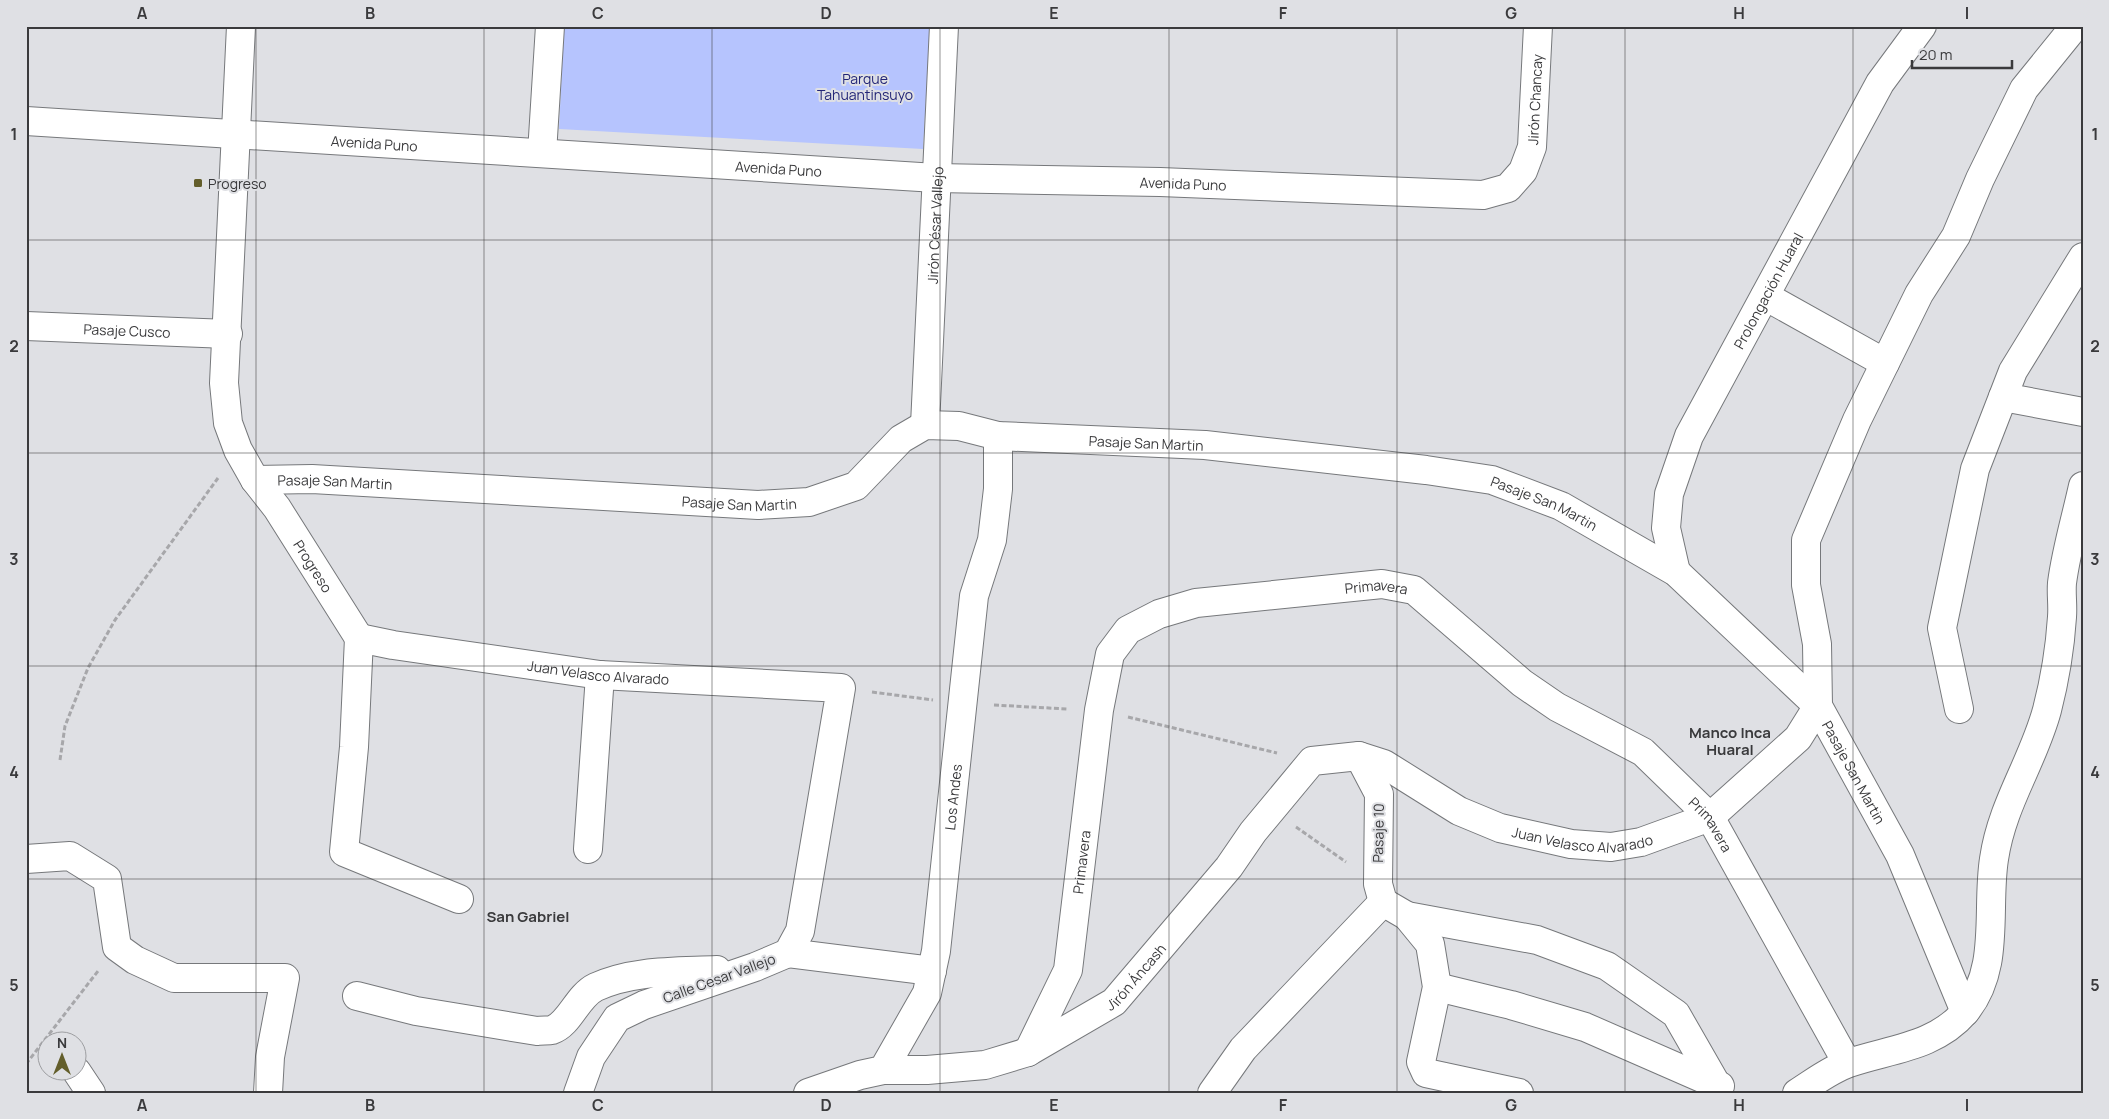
<svg xmlns="http://www.w3.org/2000/svg" width="2109" height="1119" viewBox="0 0 2109 1119" font-family="Manrope,sans-serif">
  <style>
    .green { fill: #b6c4fe }
    .lines { fill: none; stroke-linecap: round; stroke-linejoin: round }
    .minor-casing { stroke: #76787b; stroke-width: 30 }
    .path { stroke: #a7a7aa; stroke-width: 3; stroke-dasharray: 5 2.5; stroke-linecap: butt }
    .minor { stroke: #fff; stroke-width: 28 }
    .grid { fill: none; stroke: #3a3a3c; stroke-width: 1; stroke-opacity: 0.55 }
    .poi-dot { fill: #635e2b; stroke: #dfe0e4; stroke-width: 2 }
    .labels { text-anchor: middle; dominant-baseline: central; stroke-width: 4; stroke-linejoin: round; paint-order: stroke }
    .park-label { font-size: 14px; fill: #222577; stroke: #dfe0e4 }
    .street-label { font-size: 14px; fill: #3a3a3c; stroke: #dfe0e4 }
    .poi-label { font-size: 14px; fill: #3a3a3c; stroke: #dfe0e4; text-anchor: start }
    .neighbourhood-label { font-size: 15px; font-weight: bold; fill: #3a3a3c; stroke: #dfe0e4 }
    .neatline { fill: none; stroke: #3a3a3c; stroke-width: 2 }
    .grid-label { font-size: 16px; text-anchor: middle; font-weight: bold; fill: #3a3a3c }
  </style>
  <rect width="100%" height="100%" fill="#dfe0e4"/>
  <!-- green -->
  <polygon class="green" points="564,26 930,26 923,149 559,129"/>
  <g class="lines">
    <!-- minor casing -->
    <g class="minor-casing">
      <g id="minor">
        <path id="s1" d="M 241,26 L 224,383 L 228,423 L 238,450 L 255,480 L 277,508 L 359,638"/>
        <path id="s2" d="M 26,121 L 936,178 L 1160,182 L 1483,195 L 1508,188 L 1523,171 L 1532,147 L 1538,26"/>
        <polyline points="542,153 550,26"/>
        <polyline points="1765,296 1885,363"/>
        <path id="s3" d="M 26,326 L 228,334"/>
        <polyline points="2003,397 2083,412"/>
        <path id="s4" d="M 925,425 L 944,26"/>
        <path id="s5" d="M 255,480 L 312,479 L 758,505 L 809,502 L 856,486 L 901,439 L 925,425 L 959,426 L 998,436 L 1205,445 L 1426,470 L 1492,480 L 1561,506 L 1676,572 L 1818,706 L 1900,855 L 1965,1012"/>
        <path id="s6" d="M 1676,572 L 1666,528 L 1669,494 L 1689,436 L 1880,83 L 1922,26"/>
        <path id="s7" d="M 359,638 L 393,645 L 600,675 L 841,688 L 800,931 L 788,953 L 755,967 L 644,1005 L 617,1018 L 591,1057 L 578,1093"/>
        <polyline points="359,638 354,747 344,852 459,899"/>
        <polyline points="1959,709 1942,628 1975,469 2013,371 2083,257"/>
        <polyline points="1359,756 1379,794 1378,884 1383,902 1407,916 1430,944 1437,987 1421,1062 1426,1073 1519,1093"/>
        <polyline points="588,849 600,675"/>
        <polyline points="26,859 70,856 107,879 117,947 135,960 174,978 285,978 270,1057 268,1093"/>
        <polyline points="1407,916 1537,940 1607,966 1676,1014 1715,1082"/>
        <polyline points="788,953 932,971"/>
        <polyline points="1437,987 1511,1005 1585,1027 1720,1086"/>
        <path d="M 357,996 L 416,1011 L 537,1031 C 542,1030 548,1031 552,1030 C 570,1024 577,996 596,987 C 633,970 676,972 717,970"/>
        <path id="s8" d="M 1028,1052 L 1068,970 L 1099,710 L 1110,654 L 1128,630 L 1159,614 L 1196,603 L 1382,584 L 1414,590 L 1522,683 L 1557,707 L 1643,752 L 1710,817 L 1847,1063"/>
        <path id="s9" d="M 883,1070 L 927,1070 L 985,1065 L 1028,1052 L 1114,1002 L 1229,867 L 1253,832 L 1312,761 L 1359,756 L 1384,764 L 1459,811 L 1500,828 L 1571,844 L 1611,847 L 1641,842 L 1710,817 L 1798,738 L 1818,706 L 1817,644 L 1806,585 L 1806,540 L 1857,420 L 1919,294 L 1956,236 L 1980,179 L 2024,89 L 2075,26"/>
        <polyline points="77,1072 91,1093"/>
        <path id="s10" d="M 808,1093 L 860,1075 L 883,1070 L 927,993 L 936,951 L 974,596 L 992,540 L 998,489 L 998,436"/>
        <polyline points="1212,1093 1243,1049 1383,902"/>
        <path d="M 1797,1093 C 1813,1083 1831,1069 1849,1063 C 1890,1049 1935,1047 1965,1012 C 2001,969 1986,910 1994,859 C 2002,804 2033,762 2047,710 C 2055,679 2060,648 2062,617 C 2063,605 2061,594 2062,583 C 2066,551 2076,518 2083,486"/>
      </g>
    </g>
    <!-- path -->
    <g class="path">
      <polyline points="872,692 933,700"/>
      <polyline points="994,705 1067,709"/>
      <polyline points="1128,717 1277,753"/>
      <polyline points="60,760 65,726 88,668 115,620 218,478"/>
      <polyline points="1296,827 1346,862"/>
      <polyline points="26,1064 98,971"/>
    </g>
    <!-- minor -->
    <use href="#minor" class="minor"/>
  </g>
  <!-- grid -->
  <path class="grid" d="M 256,26 L 256,1093M 484,26 L 484,1093M 712,26 L 712,1093M 940,26 L 940,1093M 1169,26 L 1169,1093M 1397,26 L 1397,1093M 1625,26 L 1625,1093M 1853,26 L 1853,1093M 26,240 L 2083,240M 26,453 L 2083,453M 26,666 L 2083,666M 26,879 L 2083,879"/>
  <!-- markers -->
  <rect class="poi-dot" x="193" y="178" width="10" height="10" rx="2.5"/>
  <g class="labels">
    <!-- park labels -->
    <g class="park-label">
      <text x="865" y="78">Parque<tspan x="865" dy="16">Tahuantinsuyo</tspan></text>
    </g>
    <!-- street labels -->
    <g class="street-label">
      <text stroke="none"><textPath href="#s2" startOffset="1581">Jirón Chancay</textPath></text>
      <text stroke="none"><textPath href="#s2" startOffset="349">Avenida Puno</textPath></text>
      <text stroke="none"><textPath href="#s2" startOffset="754">Avenida Puno</textPath></text>
      <text stroke="none"><textPath href="#s2" startOffset="1159">Avenida Puno</textPath></text>
      <text stroke="none"><textPath href="#s4" startOffset="200">Jirón César Vallejo</textPath></text>
      <text stroke="none"><textPath href="#s6" startOffset="306">Prolongación Huaral</textPath></text>
      <text stroke="none"><textPath href="#s3" startOffset="101">Pasaje Cusco</textPath></text>
      <text stroke="none"><textPath href="#s5" startOffset="920">Pasaje San Martin</textPath></text>
      <text stroke="none"><textPath href="#s5" startOffset="80">Pasaje San Martin</textPath></text>
      <text stroke="none"><textPath href="#s5" startOffset="485">Pasaje San Martin</textPath></text>
      <text stroke="none"><textPath href="#s5" startOffset="1325">Pasaje San Martin</textPath></text>
      <text stroke="none"><textPath href="#s1" startOffset="565">Progreso</textPath></text>
      <text stroke="none"><textPath href="#s8" startOffset="695">Primavera</textPath></text>
      <text stroke="none"><textPath href="#s7" startOffset="242">Juan Velasco Alvarado</textPath></text>
      <text stroke="none"><textPath href="#s5" startOffset="1745">Pasaje San Martin</textPath></text>
      <text stroke="none"><textPath href="#s10" startOffset="365">Los Andes</textPath></text>
      <text stroke="none"><textPath href="#s8" startOffset="1115">Primavera</textPath></text>
      <text transform="translate(1378 833) rotate(-89)">Pasaje 10</text>
      <text stroke="none"><textPath href="#s9" startOffset="849">Juan Velasco Alvarado</textPath></text>
      <text stroke="none"><textPath href="#s8" startOffset="200">Primavera</textPath></text>
      <text stroke="none"><textPath href="#s9" startOffset="280">Jirón Áncash</textPath></text>
      <text transform="translate(719 978) rotate(-20)">Calle Cesar Vallejo</text>
    </g>
    <!-- poi labels -->
    <g class="poi-label">
      <text x="208" y="183">Progreso</text>
    </g>
    <!-- neighbourhood labels -->
    <g class="neighbourhood-label">
      <text x="1730" y="732">Manco Inca<tspan x="1730" dy="17">Huaral</tspan></text>
      <text x="528" y="916">San Gabriel</text>
    </g>
  </g>
  <!-- border -->
  <rect width="2109" height="1119" fill="none" stroke="#dfe0e4" stroke-width="55"/>
  <!-- north arrow -->
  <g transform="translate(62 1056)"><circle r="24" fill="#dfe0e4" stroke="#9d9ea1"/>
  <path d="M0-4L9 19L0 12L-9 19Z" fill="#635e2b"/>
  <text y="-8" font-size="14" font-weight="bold" text-anchor="middle" fill="#3a3a3c">N</text>
  </g>
  <!-- scale -->
  <path d="M1912 60v8h100v-8" fill="none" stroke="#3a3a3c" stroke-width="2.5"/>
  <text x="1919" y="60" font-size="15" fill="#3a3a3c" stroke="#dfe0e4" stroke-width="4" paint-order="stroke">20 m</text>
  <rect x="28" y="28" width="2054" height="1064" class="neatline"/>
  <g class="grid-label">
    <text x="142" y="19">A</text>
    <text x="370" y="19">B</text>
    <text x="598" y="19">C</text>
    <text x="826" y="19">D</text>
    <text x="1054" y="19">E</text>
    <text x="1283" y="19">F</text>
    <text x="1511" y="19">G</text>
    <text x="1739" y="19">H</text>
    <text x="1967" y="19">I</text>
    <text x="14" y="140">1</text>
    <text x="2095" y="140">1</text>
    <text x="14" y="352">2</text>
    <text x="2095" y="352">2</text>
    <text x="14" y="565">3</text>
    <text x="2095" y="565">3</text>
    <text x="14" y="778">4</text>
    <text x="2095" y="778">4</text>
    <text x="14" y="991">5</text>
    <text x="2095" y="991">5</text>
    <text x="142" y="1111">A</text>
    <text x="370" y="1111">B</text>
    <text x="598" y="1111">C</text>
    <text x="826" y="1111">D</text>
    <text x="1054" y="1111">E</text>
    <text x="1283" y="1111">F</text>
    <text x="1511" y="1111">G</text>
    <text x="1739" y="1111">H</text>
    <text x="1967" y="1111">I</text>
  </g>
</svg>
